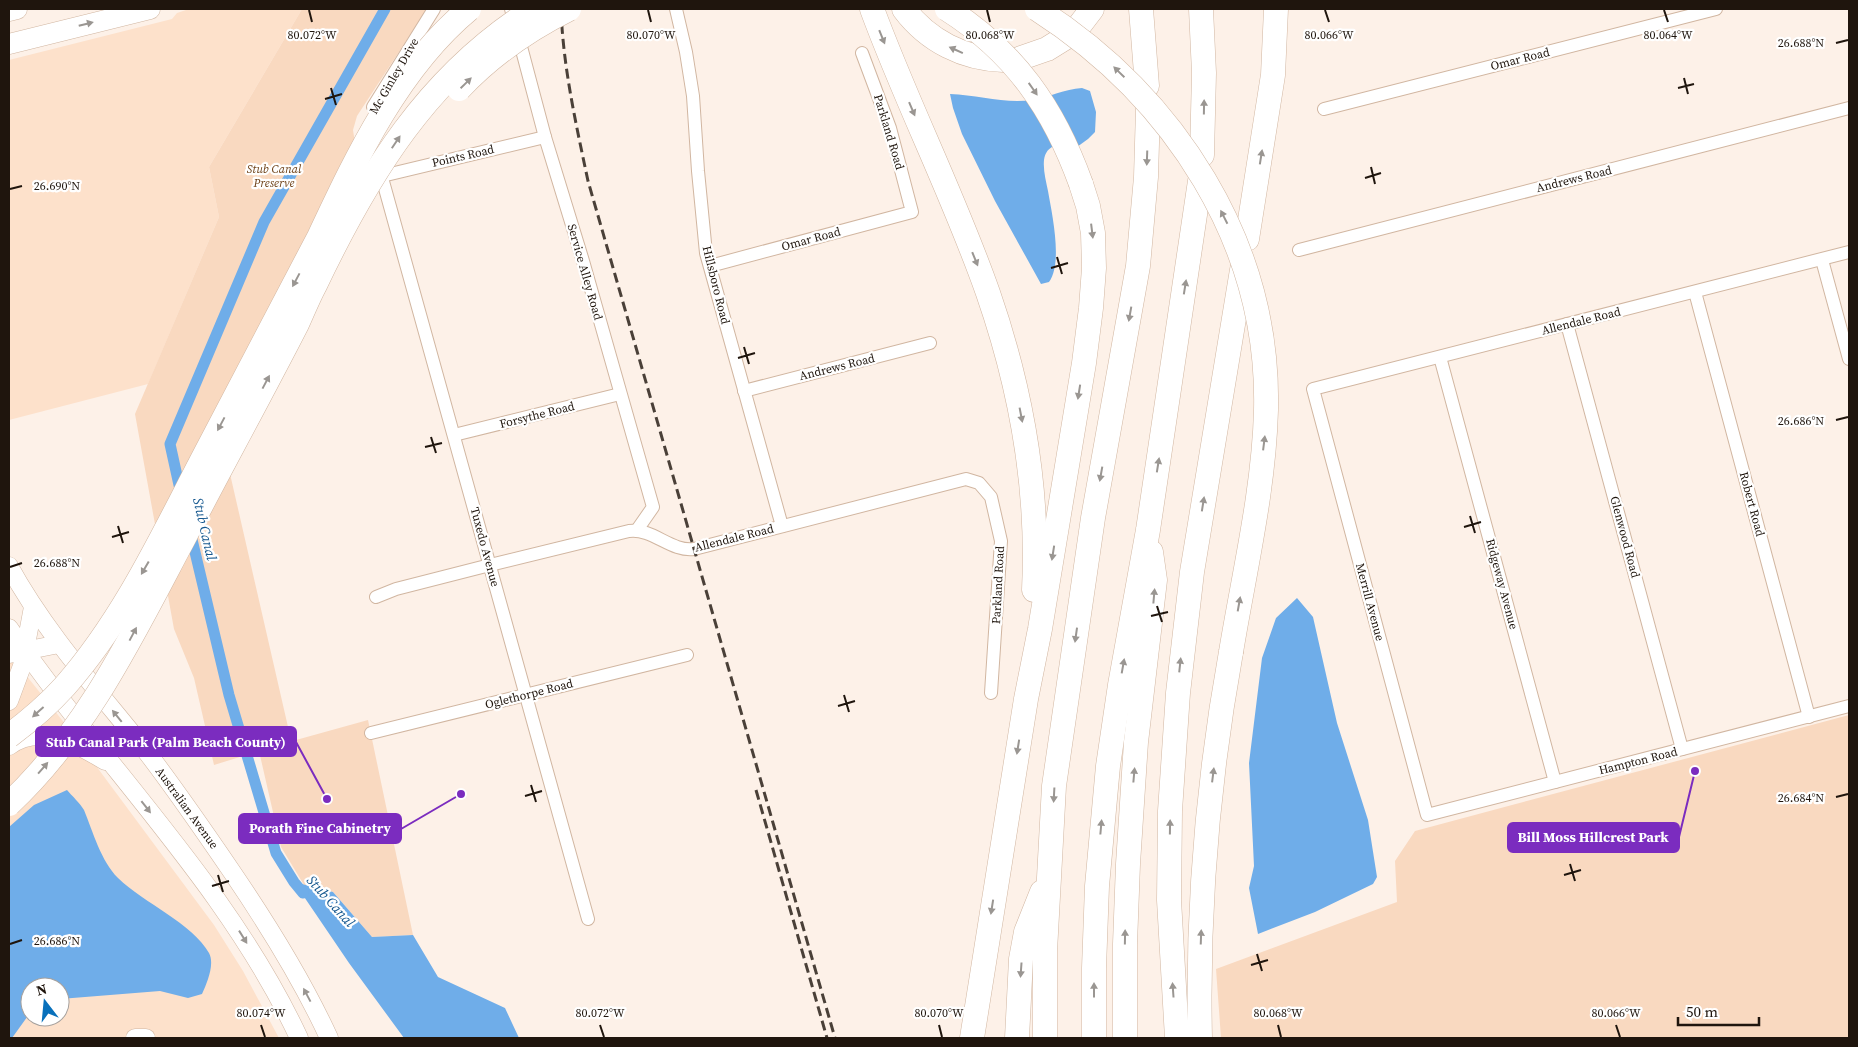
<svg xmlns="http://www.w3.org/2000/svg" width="1858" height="1047" viewBox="0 0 1858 1047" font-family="'Source Serif 4',serif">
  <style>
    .built { fill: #fde1cb; fill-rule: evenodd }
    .green { fill: #f9d9c0 }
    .water { fill: #6fade9 }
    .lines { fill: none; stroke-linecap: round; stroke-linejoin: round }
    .canal { stroke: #6fade9; stroke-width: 11 }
    .street-casing { stroke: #d1b6a1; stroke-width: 14 }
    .secondary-casing { stroke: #d1b6a1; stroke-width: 19 }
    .primary-casing { stroke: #d1b6a1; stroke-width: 21 }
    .highway-casing { stroke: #d1b6a1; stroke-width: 25 }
    .street { stroke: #fff; stroke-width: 12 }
    .secondary { stroke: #fff; stroke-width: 18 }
    .primary { stroke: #fff; stroke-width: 20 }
    .highway { stroke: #fff; stroke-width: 24 }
    .rail { stroke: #4a4038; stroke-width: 3; stroke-dasharray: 10 5; stroke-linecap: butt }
    .highway-bridge-casing { stroke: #d1b6a1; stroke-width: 25; stroke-linecap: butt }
    .highway-bridge { stroke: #fff; stroke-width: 24 }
    .oneway { fill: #9a9692 }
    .ticks { fill: none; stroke: #1f150d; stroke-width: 2 }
    .labels { text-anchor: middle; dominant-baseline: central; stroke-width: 4.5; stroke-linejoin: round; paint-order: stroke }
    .street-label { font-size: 12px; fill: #1f150d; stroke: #fff }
    .park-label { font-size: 12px; font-style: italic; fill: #6e4117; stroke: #fff }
    .water-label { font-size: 14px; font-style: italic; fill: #16588f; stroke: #fff }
    .ticks-label { font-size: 12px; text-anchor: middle; fill: #1f150d; stroke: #fff; stroke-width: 4.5; stroke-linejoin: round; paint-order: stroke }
    .leader { fill: none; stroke: #7b2cbf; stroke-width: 2 }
    .callout-dot { fill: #7b2cbf; stroke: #fff; stroke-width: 2 }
    .callout { fill: #7b2cbf; stroke: #7b2cbf; stroke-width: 2 }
    .callout-label { font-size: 14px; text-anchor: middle; font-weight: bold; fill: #fff }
  </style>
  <rect width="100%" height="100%" fill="#fdf1e8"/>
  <!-- built -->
  <g class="built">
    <polygon points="189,9 302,9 209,167 219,217 148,384 9,420 9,60 172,19 177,13"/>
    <path d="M 9,654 L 62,720 L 214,925 L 243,971 L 279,1038 L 9,1038 ZM 30,987 L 60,987 L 60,1017 L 30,1017 Z"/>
  </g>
  <!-- green -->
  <g class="green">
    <polygon points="302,9 427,9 357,116 353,130 355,143 217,417 291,740 278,745 368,720 413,935 372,937 333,892 304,885 281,847 259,751 214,765 194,678 174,629 135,414 219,217 209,167"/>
    <polygon points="1849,715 1849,1038 1221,1038 1216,969 1397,902 1395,861 1415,831"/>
  </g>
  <!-- water -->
  <g class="water">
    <path d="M 1082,88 L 1090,91 L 1096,112 L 1095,132 L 1088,139 L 1077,147 L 1052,147 C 1047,150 1045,154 1044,160 C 1043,170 1046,181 1048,191 C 1052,214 1063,263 1049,282 L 1041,284 L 995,201 L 962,134 L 953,108 L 950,94 C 978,95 1005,104 1032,100 C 1050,97 1064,89 1082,88 Z"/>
    <polygon points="1297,598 1313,617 1337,723 1368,820 1377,877 1373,884 1315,912 1258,934 1249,888 1254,866 1249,763 1262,658 1276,618"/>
    <path d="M 67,790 C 72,796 80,803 84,810 C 93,832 101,861 118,878 C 144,903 193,924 209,953 C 215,964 207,983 202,994 L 188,998 L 160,991 L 60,999 L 60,987 L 30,987 L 30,1013 L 12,1038 L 9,1038 L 9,827 L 34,805 Z"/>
    <polygon points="294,882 333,892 372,937 413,935 438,977 505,1008 519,1038 404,1038 349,963"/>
  </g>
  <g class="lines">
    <!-- canal -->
    <g class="canal">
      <polyline points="181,494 170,444 264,222 385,9"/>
      <polyline points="190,531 229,695 276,853 294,882 303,893"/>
    </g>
    <!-- street casing -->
    <g class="street-casing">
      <g id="street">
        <polyline points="511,9 545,137 583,261 653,507 637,530"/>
        <polyline points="676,9 686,52 693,96 698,171 706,253 782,526"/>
        <polyline points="373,107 434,9"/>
        <polyline points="1324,109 1716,9"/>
        <polyline points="379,167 588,919"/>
        <polyline points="382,176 545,137"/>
        <polyline points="1299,250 1849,108"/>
        <polyline points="1849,252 1313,389 1427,815 1849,706"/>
        <polyline points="1822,260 1849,359"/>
        <polyline points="710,266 912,212 890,128 862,53"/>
        <polyline points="1695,292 1809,717"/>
        <polyline points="1567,324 1682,749"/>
        <polyline points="1440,357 1555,782"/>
        <polyline points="744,391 930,343"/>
        <polyline points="454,435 620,394"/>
        <path d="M 376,597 L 396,589 L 490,565 L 629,531 C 653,528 671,552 694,549 L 966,479 L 979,483 L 991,497 L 1001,541 L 991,693"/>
        <polyline points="371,733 687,655"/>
      </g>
    </g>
    <!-- secondary casing -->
    <g class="secondary-casing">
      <g id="secondary">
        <path d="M 9,566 C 44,630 93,685 139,742 C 172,784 202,828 232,872 C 268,925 302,979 329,1038"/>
        <path d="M 9,628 C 103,766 227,884 299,1038"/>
        <polyline points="9,654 59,644"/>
        <polyline points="9,701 22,666 33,607"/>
        <path d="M 9,746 C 39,723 78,744 105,761"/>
        <polyline points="135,1038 146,1038"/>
      </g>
    </g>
    <!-- primary casing -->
    <g class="primary-casing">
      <g id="primary">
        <polyline points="9,11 17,9"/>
        <polyline points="9,44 150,9"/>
      </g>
    </g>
    <!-- highway casing -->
    <g class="highway-casing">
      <g id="highway">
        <path d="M 872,9 C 907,104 954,196 988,293 C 1021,388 1039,489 1034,590"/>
        <path d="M 904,9 C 928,41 964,59 1003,60"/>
        <polyline points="1141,9 1147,86"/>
        <polyline points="1201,9 1204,73 1202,155"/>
        <polyline points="1079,26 1092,9"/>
        <polyline points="1021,58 1047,49 1068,36"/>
        <polyline points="1247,239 1273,75 1276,9"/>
        <polyline points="972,1038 1026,699 1040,629 1084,363 1091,308 1094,268 1093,233 1088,206 1081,184"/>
        <polyline points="1017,1038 1021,959 1026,932 1042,892"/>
        <polyline points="1045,1038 1045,951 1054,786 1093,518 1138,266 1146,177 1148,109"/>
        <polyline points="1094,1038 1094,968 1097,886 1108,766 1120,685 1148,530 1200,181"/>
        <polyline points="1125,1038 1125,944 1128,864 1136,742 1155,580 1151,552"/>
        <polyline points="1177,1038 1169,900 1170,811 1178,693 1192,572 1242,270"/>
        <path d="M 1200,1038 C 1197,909 1208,779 1231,652"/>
      </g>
    </g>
    <!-- street -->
    <use href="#street" class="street"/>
    <!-- secondary -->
    <use href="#secondary" class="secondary"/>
    <!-- primary -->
    <use href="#primary" class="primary"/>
    <!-- highway -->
    <use href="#highway" class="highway"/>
    <!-- rail -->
    <g class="rail">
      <path d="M 561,9 C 563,67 576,124 588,181 L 835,1038"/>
      <polyline points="756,790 827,1038"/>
    </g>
    <!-- highway-bridge casing -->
    <g class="highway-bridge-casing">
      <g id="highway-bridge">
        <path d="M 947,9 C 1015,52 1054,109 1081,184"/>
        <path d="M 1037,9 C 1174,97 1270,243 1266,410 C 1264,490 1244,573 1231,652"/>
        <path d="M 459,89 C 490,56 529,29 569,9"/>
        <path d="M 9,736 C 29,721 48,705 65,686 C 123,620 161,539 201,462 C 240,387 279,312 319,237 C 357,156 399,67 469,9"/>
        <path d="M 9,804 C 88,730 134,632 184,538 C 221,467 260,396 297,324 C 303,311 308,298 315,285 C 368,174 428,75 534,9"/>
      </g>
    </g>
    <!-- highway-bridge -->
    <use href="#highway-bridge" class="highway-bridge"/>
  </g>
  <!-- one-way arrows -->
  <defs><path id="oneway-solid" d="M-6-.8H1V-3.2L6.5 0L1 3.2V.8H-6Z" transform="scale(1.25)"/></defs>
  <g class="oneway">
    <use href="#oneway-solid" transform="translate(86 24) rotate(-14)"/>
    <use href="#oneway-solid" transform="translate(882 37) rotate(68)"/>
    <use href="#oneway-solid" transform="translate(956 50) rotate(-156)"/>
    <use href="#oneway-solid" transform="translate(1119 72) rotate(-136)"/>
    <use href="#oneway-solid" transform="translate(466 83) rotate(-44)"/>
    <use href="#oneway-solid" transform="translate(1033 89) rotate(55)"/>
    <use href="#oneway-solid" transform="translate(1204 107) rotate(-89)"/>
    <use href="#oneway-solid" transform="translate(912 109) rotate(67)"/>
    <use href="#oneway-solid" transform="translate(396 142) rotate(-56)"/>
    <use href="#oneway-solid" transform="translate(1261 157) rotate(-81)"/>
    <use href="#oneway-solid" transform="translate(1147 158) rotate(92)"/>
    <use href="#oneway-solid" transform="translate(1224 217) rotate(-117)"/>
    <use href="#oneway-solid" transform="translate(1092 231) rotate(83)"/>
    <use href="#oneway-solid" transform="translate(975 259) rotate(68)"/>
    <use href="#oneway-solid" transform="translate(296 280) rotate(118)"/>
    <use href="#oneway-solid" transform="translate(1185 287) rotate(-81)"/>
    <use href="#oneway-solid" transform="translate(1130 314) rotate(100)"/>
    <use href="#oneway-solid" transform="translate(266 382) rotate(-62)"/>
    <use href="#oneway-solid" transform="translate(1079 392) rotate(99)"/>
    <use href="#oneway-solid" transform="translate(1021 415) rotate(79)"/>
    <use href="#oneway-solid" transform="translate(221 424) rotate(118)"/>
    <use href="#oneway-solid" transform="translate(1264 443) rotate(-83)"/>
    <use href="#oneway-solid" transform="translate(1158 465) rotate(-81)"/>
    <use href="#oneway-solid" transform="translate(1101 474) rotate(100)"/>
    <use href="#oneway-solid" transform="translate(1203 504) rotate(-81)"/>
    <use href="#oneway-solid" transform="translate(1053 553) rotate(99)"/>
    <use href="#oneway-solid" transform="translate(145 568) rotate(120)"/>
    <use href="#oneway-solid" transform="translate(1154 596) rotate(-85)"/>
    <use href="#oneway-solid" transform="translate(1239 604) rotate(-80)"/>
    <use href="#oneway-solid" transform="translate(133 634) rotate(-62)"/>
    <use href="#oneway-solid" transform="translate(1076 635) rotate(98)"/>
    <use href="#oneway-solid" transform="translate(1180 665) rotate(-84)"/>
    <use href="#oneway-solid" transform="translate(1123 666) rotate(-80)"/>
    <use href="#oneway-solid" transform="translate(38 712) rotate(138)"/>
    <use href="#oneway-solid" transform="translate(117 716) rotate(-129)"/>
    <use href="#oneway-solid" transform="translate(1018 747) rotate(99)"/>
    <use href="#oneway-solid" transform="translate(43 768) rotate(-49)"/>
    <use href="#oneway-solid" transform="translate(1134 775) rotate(-85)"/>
    <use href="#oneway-solid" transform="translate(1213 775) rotate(-83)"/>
    <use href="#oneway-solid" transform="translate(1054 795) rotate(93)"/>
    <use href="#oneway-solid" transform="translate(146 807) rotate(52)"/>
    <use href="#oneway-solid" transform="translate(1101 827) rotate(-85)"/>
    <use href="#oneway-solid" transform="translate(1170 827) rotate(-89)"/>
    <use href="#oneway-solid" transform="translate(992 907) rotate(99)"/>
    <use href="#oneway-solid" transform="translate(243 937) rotate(58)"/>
    <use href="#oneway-solid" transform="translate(1125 937) rotate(-89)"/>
    <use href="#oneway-solid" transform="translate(1201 937) rotate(-88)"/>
    <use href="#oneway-solid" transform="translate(1021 970) rotate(94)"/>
    <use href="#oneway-solid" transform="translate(1094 990) rotate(-90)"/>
    <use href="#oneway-solid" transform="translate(1173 990) rotate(-94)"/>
    <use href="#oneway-solid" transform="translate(307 995) rotate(-118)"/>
  </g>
  <!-- ticks -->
  <path class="ticks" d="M 309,10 L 312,22M 648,10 L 651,22M 987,10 L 990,22M 1325,10 L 1329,22M 1664,10 L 1668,22M 1836,43 L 1848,40M 1684,78 L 1688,94M 331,88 L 336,105M 1678,88 L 1694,84M 325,99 L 342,94M 1371,167 L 1375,184M 1365,178 L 1381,173M 10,189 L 22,186M 1057,257 L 1062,274M 1051,268 L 1068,263M 744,347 L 749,364M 738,358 L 755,353M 1836,420 L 1848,417M 431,437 L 436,453M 425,447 L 442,443M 1470,516 L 1475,533M 118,526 L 123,543M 1464,527 L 1481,522M 112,537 L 129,532M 10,567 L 22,563M 1157,606 L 1162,622M 1151,616 L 1168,612M 844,695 L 849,712M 838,706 L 855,701M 531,785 L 536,802M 525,796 L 542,791M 1836,797 L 1848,794M 1570,864 L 1575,881M 218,875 L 223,892M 1564,875 L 1581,870M 212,886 L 229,881M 10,944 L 22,940M 1257,954 L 1262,971M 1251,965 L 1268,960M 261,1025 L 265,1037M 600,1025 L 604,1037M 939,1025 L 942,1037M 1278,1025 L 1281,1037M 1616,1025 L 1620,1037"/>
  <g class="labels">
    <!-- street labels -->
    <g class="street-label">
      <text transform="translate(1520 59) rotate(-14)">Omar Road</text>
      <text transform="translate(394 76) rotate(-60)">Mc Ginley Drive</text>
      <text transform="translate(889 132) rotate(73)">Parkland Road</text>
      <text transform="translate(463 156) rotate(-13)">Points Road</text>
      <text transform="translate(1574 179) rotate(-14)">Andrews Road</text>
      <text transform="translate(811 239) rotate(-15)">Omar Road</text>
      <text transform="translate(585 272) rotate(74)">Service Alley Road</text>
      <text transform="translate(716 285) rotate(76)">Hillsboro Road</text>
      <text transform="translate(1581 321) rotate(-14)">Allendale Road</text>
      <text transform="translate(837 367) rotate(-14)">Andrews Road</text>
      <text transform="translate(537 415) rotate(-14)">Forsythe Road</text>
      <text transform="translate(1752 504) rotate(75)">Robert Road</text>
      <text transform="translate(1625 537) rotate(75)">Glenwood Road</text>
      <text transform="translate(734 538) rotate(-14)">Allendale Road</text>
      <text transform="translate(485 547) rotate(75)">Tuxedo Avenue</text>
      <text transform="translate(1502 584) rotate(75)">Ridgeway Avenue</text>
      <text transform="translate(998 585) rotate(-87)">Parkland Road</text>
      <text transform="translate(1370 602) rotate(75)">Merrill Avenue</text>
      <text transform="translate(529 694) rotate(-14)">Oglethorpe Road</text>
      <text transform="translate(1638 761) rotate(-14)">Hampton Road</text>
      <text transform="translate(187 808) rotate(54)">Australian Avenue</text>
    </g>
    <!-- park labels -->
    <g class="park-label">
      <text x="274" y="169">Stub Canal<tspan x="274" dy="14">Preserve</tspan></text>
    </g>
    <!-- water labels -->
    <g class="water-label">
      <text transform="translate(205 529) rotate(77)">Stub Canal</text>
      <text transform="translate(331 901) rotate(48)">Stub Canal</text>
    </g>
  </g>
  <g class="ticks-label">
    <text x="312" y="39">80.072°W</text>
    <text x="651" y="39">80.070°W</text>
    <text x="990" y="39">80.068°W</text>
    <text x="1329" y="39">80.066°W</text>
    <text x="1668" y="39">80.064°W</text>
    <text x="1801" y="47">26.688°N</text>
    <text x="57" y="190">26.690°N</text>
    <text x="1801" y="425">26.686°N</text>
    <text x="57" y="567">26.688°N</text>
    <text x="1801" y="802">26.684°N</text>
    <text x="57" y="945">26.686°N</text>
    <text x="261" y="1017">80.074°W</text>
    <text x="600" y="1017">80.072°W</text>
    <text x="939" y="1017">80.070°W</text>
    <text x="1278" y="1017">80.068°W</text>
    <text x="1616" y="1017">80.066°W</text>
  </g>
  <!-- callouts -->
  <path class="leader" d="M327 799L296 742M461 794L401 829M1695 771L1679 837"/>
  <g class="callout-dot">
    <circle cx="327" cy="799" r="5"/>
    <circle cx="461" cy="794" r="5"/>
    <circle cx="1695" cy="771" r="5"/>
  </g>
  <g class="callout">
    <rect x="36" y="727" width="260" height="29" rx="5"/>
    <rect x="239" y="814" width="162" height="29" rx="5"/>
    <rect x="1508" y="823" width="171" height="29" rx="5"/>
  </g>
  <g class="callout-label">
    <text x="166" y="747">Stub Canal Park (Palm Beach County)</text>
    <text x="320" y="833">Porath Fine Cabinetry</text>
    <text x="1593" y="842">Bill Moss Hillcrest Park</text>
  </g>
  <!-- border -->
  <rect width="1858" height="1047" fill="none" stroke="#1f150d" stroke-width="20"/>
  <!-- north arrow -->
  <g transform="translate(45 1002) rotate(344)"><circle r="24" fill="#ffffff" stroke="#a5a19e"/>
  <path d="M0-4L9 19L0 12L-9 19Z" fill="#0870bb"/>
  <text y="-8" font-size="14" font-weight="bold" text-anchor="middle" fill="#1f150d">N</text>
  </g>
  <!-- scale -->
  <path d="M1678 1017v8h81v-8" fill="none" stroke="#1f150d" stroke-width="2.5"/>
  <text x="1686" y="1017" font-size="15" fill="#1f150d" stroke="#ffffff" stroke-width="4" paint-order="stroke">50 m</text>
</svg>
